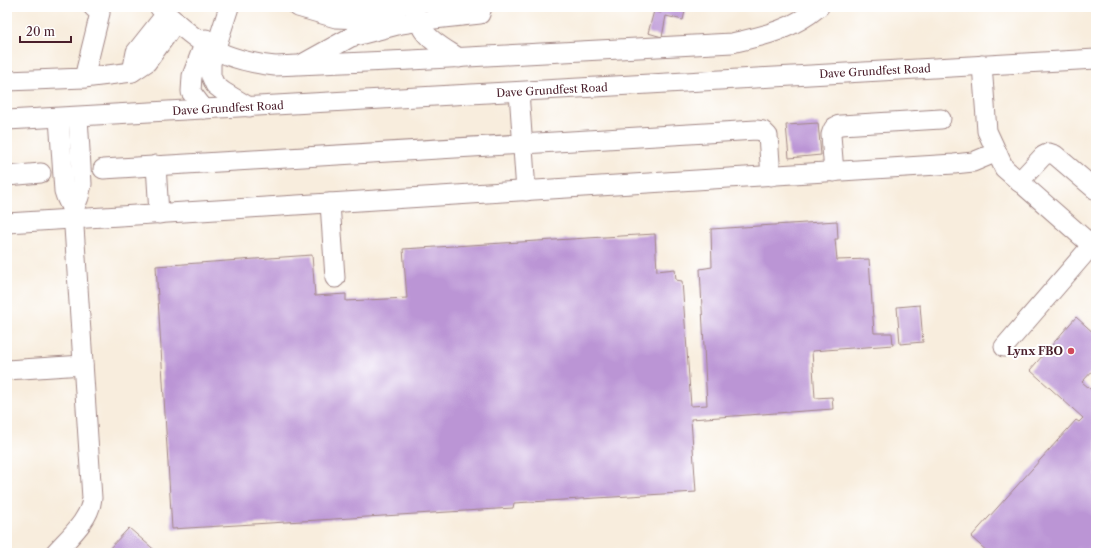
<svg xmlns="http://www.w3.org/2000/svg" width="1103" height="560" viewBox="0 0 1103 560" font-family="'Libre Caslon Text',serif">
  <style>
    .building { fill: #bb95d5 }
    .lines { fill: none; stroke-linecap: round; stroke-linejoin: round }
    .minor-casing { stroke: #a18684; stroke-width: 21 }
    .minor { stroke: #fff; stroke-width: 19 }
    .poi-dot { fill: #d1495b; stroke: #fff; stroke-width: 1.5 }
    .labels { text-anchor: middle; dominant-baseline: central; stroke-width: 4; stroke-linejoin: round; paint-order: stroke }
    .street-label { font-size: 11px; fill: #4a1f2b; stroke: #fff }
    .poi-label { font-size: 11px; font-weight: bold; fill: #4a1f2b; stroke: #fff; text-anchor: end }
  </style>
  <rect width="100%" height="100%" fill="#fff"/>
  <filter id="ink" filterUnits="userSpaceOnUse"><feTurbulence type="fractalNoise" baseFrequency=".025" numOctaves="2"/><feDisplacementMap in="SourceGraphic" scale="8" xChannelSelector="R" yChannelSelector="G"/><feConvolveMatrix kernelMatrix="1 2 1 2 8 2 1 2 1" color-interpolation-filters="sRGB"/></filter>
  <filter id="wash" filterUnits="userSpaceOnUse"><feTurbulence type="fractalNoise" baseFrequency=".012" numOctaves="4" result="noise"/><feDisplacementMap in="SourceGraphic" scale="16" xChannelSelector="R" yChannelSelector="G"/><feGaussianBlur stdDeviation="0.9" result="paint"/><feColorMatrix in="noise" values="0 0 0 0 0 0 0 0 0 0 0 0 0 0 0 0 0 1.4 0 .05"/><feComposite in="paint" operator="in"/></filter>
  <g filter="url(#wash)">
    <rect width="100%" height="100%" fill="#f8eddd"/>
    <g id="blocks">
      <!-- building -->
      <g class="building">
        <polygon points="662,7 686,7 683,20 666,16 662,37 648,33 654,11 661,13"/>
        <polygon points="818,123 821,155 789,158 786,125"/>
        <polygon points="837,221 838,239 835,239 837,260 869,259 874,333 892,333 893,345 812,351 815,398 832,397 833,409 691,419 696,492 514,503 513,508 172,529 156,266 312,255 315,296 346,294 346,301 407,298 403,249 655,234 657,271 675,269 676,280 682,281 691,406 707,405 700,269 712,267 711,229"/>
        <polygon points="920,305 923,342 900,344 897,307"/>
        <polygon points="1076,317 1096,335 1096,367 1082,382 1096,394 1096,553 989,553 971,537 1076,420 1079,422 1083,418 1030,370"/>
        <polygon points="129,528 158,553 105,553"/>
      </g>
    </g>
  </g>
  <g filter="url(#ink)">
    <use href="#blocks" fill-opacity="0" stroke="#a18684" stroke-width="1"/>
    <g class="lines">
      <!-- minor casing -->
      <g class="minor-casing">
        <g id="minor">
          <path d="M 159,7 C 171,18 183,29 197,39 C 220,56 247,63 275,66 L 411,60 L 732,43 C 767,35 791,30 819,7"/>
          <polyline points="229,7 211,63 211,76 215,85 224,92 249,107"/>
          <polyline points="298,7 336,18 362,19 399,7"/>
          <path d="M 413,7 C 416,15 419,23 423,30 C 431,42 447,50 459,58"/>
          <polyline points="166,14 136,52 132,72 147,62 176,22"/>
          <polyline points="304,63 351,37 401,24 434,19 480,14 482,7"/>
          <polyline points="982,65 987,131 1004,168 1096,249"/>
          <polyline points="84,78 132,72"/>
          <polyline points="7,81 84,78 100,13 93,7"/>
          <polyline points="519,92 526,191"/>
          <polyline points="204,109 191,92 192,76 206,39"/>
          <polyline points="7,120 1096,59"/>
          <polyline points="156,165 159,214"/>
          <polyline points="103,169 756,130 763,131 768,136 771,176"/>
          <path d="M 834,172 L 831,135 C 833,128 834,126 841,125 L 941,119"/>
          <polyline points="7,176 41,173"/>
          <polyline points="1019,182 1043,156 1049,153 1055,155 1096,190"/>
          <polyline points="330,203 335,278"/>
          <polyline points="73,212 79,197 82,184 78,117"/>
          <polyline points="7,223 954,164 973,162 997,152"/>
          <polyline points="1004,347 1092,245"/>
          <polyline points="7,370 83,365"/>
          <path d="M 55,553 C 69,537 90,520 92,498 L 73,212 L 66,197 L 64,191 L 59,118"/>
        </g>
      </g>
      <!-- minor -->
      <use href="#minor" class="minor"/>
    </g>
  </g>
  <!-- markers -->
  <circle class="poi-dot" cx="1071" cy="351" r="4"/>
  <g class="labels">
    <!-- street labels -->
    <g class="street-label">
      <text transform="translate(875 71) rotate(-3)">Dave Grundfest Road</text>
      <text transform="translate(552 90) rotate(-3)">Dave Grundfest Road</text>
      <text transform="translate(228 108) rotate(-3)">Dave Grundfest Road</text>
    </g>
    <!-- poi labels -->
    <g class="poi-label">
      <text x="1063" y="351">Lynx FBO</text>
    </g>
  </g>
  <!-- margin -->
  <rect width="1103" height="560" fill="none" stroke="#fff" stroke-width="24"/>
  <!-- scale -->
  <path d="M20 36v6h51v-6" fill="none" stroke="#4a1f2b" stroke-width="2"/>
  <text x="26" y="36" font-size="12" fill="#4a1f2b" stroke="#ffffff" stroke-width="3" paint-order="stroke">20 m</text>
</svg>
